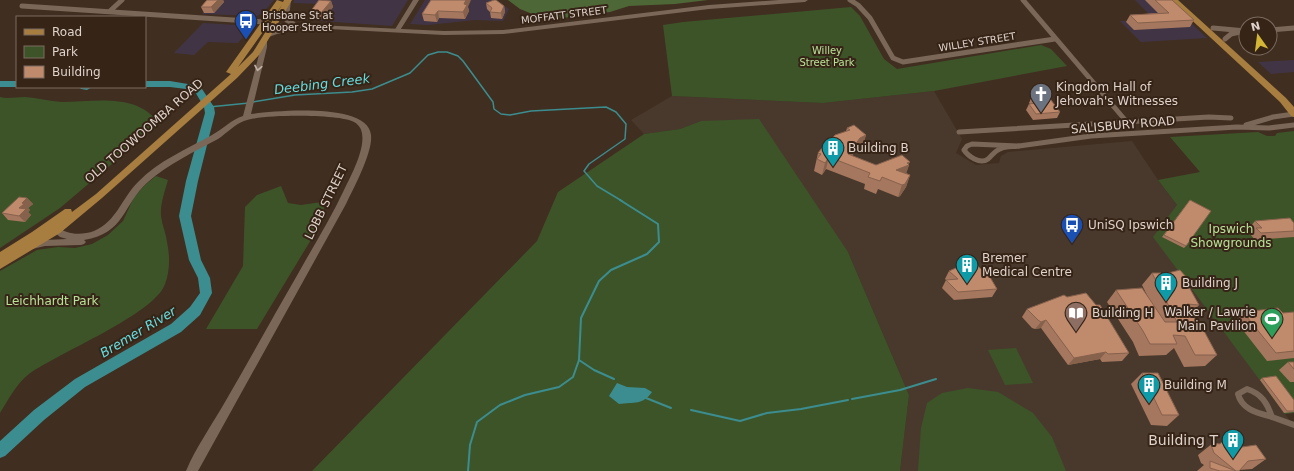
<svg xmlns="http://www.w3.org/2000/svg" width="1294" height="471" viewBox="0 0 1294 471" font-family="'DejaVu Sans',sans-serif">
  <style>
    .commercial { fill: #413545 }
    .education { fill: #49392d }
    .green { fill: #3d5429 }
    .forest { fill: #4e6737 }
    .water { fill: #3c8d8f }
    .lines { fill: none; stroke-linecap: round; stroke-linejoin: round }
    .stream-far1 { stroke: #3c8d8f; stroke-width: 1.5 }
    .stream { stroke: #3c8d8f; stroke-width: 2 }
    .river { fill: #3c8d8f; fill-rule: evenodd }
    .minor-far1 { stroke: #7b6758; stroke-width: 5 }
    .minor { stroke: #7b6758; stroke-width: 6 }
    .tertiary { fill: #7b6758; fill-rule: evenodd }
    .secondary { fill: #7b6758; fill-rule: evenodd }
    .primary { fill: #a77e3f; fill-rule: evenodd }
    .wall { fill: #a5775e }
    .shaded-wall { fill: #86614c }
    .building { fill: #c08a6d; stroke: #86614c }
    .oneway { stroke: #c1b3a8 }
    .labels { text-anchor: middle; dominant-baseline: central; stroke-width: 4; stroke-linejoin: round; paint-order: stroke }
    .far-poi-label { font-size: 10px; fill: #dfd3cb; stroke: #362417; text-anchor: start }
    .far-street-label { font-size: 10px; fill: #dfd3cb; stroke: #362417 }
    .far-park-label { font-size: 10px; fill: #b8e297; stroke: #362417 }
    .poi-label { font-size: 12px; fill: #dfd3cb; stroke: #362417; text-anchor: start }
    .street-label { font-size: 12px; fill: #dfd3cb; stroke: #362417 }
    .park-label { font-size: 12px; fill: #b8e297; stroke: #362417 }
    .water-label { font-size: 13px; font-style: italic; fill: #65dee1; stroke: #362417 }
    .near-poi-label { font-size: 14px; fill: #dfd3cb; stroke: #362417; text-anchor: end }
  </style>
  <rect width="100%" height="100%" fill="#402e20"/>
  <!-- commercial -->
  <g class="commercial">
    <polygon points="215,0 274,0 263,13 257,16 202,14"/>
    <polygon points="294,0 408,0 392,26 307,20 320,4 293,3"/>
    <polygon points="425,0 496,0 509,9 503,21 475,20 428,25 410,24"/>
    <polygon points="1135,0 1166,0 1207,38 1141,42 1120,21 1154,19"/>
    <polygon points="203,23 252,26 238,43 208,42 194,55 174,53"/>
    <polygon points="1294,60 1294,72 1271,74 1258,62"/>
  </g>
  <!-- education -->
  <polygon class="education" points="934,91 962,139 956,153 976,165 999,163 1001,156 1008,152 1132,141 1158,180 1177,205 1260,380 1294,426 1294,471 900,471 909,395 848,252 701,121 680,129 644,134 631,120 672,96 823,103"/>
  <!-- green -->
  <g class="green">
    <polygon points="851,7 860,16 884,59 897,69 1041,45 1051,49 1067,66 934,91 823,103 672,96 663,25 683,22"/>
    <path d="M 0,97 C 8,99 16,97 25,97 C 37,98 49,101 62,102 C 94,102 138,92 159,124 L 60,208 L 0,248 Z"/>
    <polygon points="759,119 848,252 909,395 900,471 312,471 537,241 558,192 644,134 680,129 701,121"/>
    <polygon points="1294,131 1294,413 1285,414 1153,237 1177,205 1158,180 1200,172 1170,137 1258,132 1267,136 1275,136 1277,133"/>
    <path d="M 156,176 L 168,180 C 165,191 160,204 161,216 C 162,225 166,233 167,242 C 170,256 170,271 165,284 C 155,314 58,353 29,374 C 17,383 8,400 0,413 L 0,271 L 37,250 L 58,247 L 75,248 L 92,244 L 108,235 L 123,221 L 134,197 L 145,185 Z"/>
    <polygon points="281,186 288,203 301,205 322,202 326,215 257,329 206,329 243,266 245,207 257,195"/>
    <polygon points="1016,348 1033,383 1005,385 988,350"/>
    <polygon points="968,388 998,392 1033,413 1052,437 1066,471 918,471 921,428 927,403 942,393"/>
  </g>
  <!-- forest -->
  <polygon class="forest" points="508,0 708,0 675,4 629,6 610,12 547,20 520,9"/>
  <!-- water -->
  <path class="water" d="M 617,383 L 627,387 L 645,388 L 652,392 C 643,405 634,402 619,404 L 609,396 Z"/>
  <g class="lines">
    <!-- stream-far1 -->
    <g class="stream-far1">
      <polyline points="253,102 295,95 352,92 372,89 410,73 428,55 438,52 447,52 458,56 463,61 493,102 494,109 501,114 510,115 531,111 606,107 616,112 626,124 625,139 589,164 584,171 597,186 622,201"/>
      <polyline points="209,107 249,103"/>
    </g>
    <!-- stream -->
    <g class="stream">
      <polyline points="579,360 594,370 614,379"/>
      <polyline points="646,398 671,408"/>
      <polyline points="852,399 900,390 936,379"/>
      <polyline points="691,410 740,421 767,413 801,409 848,400"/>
      <polyline points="468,471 470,445 477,422 500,405 525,395 559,387 573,377 579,360 581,318 599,281 611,270 647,254 659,242 658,224 620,200"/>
    </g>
    <!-- river -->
    <g class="river">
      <rect x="0" y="81" width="17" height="6"/>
      <polygon points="145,81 170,81 200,86 214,107 215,113 198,181 191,216 201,260 210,278 212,293 200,315 181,332 85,387 44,420 5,456 0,458 0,441 34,410 75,379 171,324 190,307 200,293 198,278 189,260 179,216 186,181 205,113 204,107 194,90 170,87 145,87"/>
      <polygon points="79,87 92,87 87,90 81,89"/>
    </g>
    <!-- minor-far1 -->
    <g class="minor-far1">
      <polyline points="850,0 858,5 870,18 893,58 903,62 1055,39"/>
      <polyline points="1023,0 1126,121"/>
      <polyline points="22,6 264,22"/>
      <polyline points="110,11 122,0"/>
      <polyline points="1213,28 1246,31"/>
      <polyline points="1270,30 1294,28"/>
      <polyline points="1225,39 1231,34 1240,32"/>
      <polyline points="1246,125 1273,117 1294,114"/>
      <polyline points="959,132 1209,117 1231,118"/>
      <path d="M 972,144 L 1019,146 C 1013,147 1005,146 1000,149 C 994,151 992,156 988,159 C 980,165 968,156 964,150 L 967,146 Z"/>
      <polyline points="1019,146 1091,136 1237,127 1269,128 1294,125"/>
    </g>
    <!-- minor -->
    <g class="minor">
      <path d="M 1247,389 C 1262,394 1267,403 1272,417 C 1258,413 1242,410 1238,394 Z"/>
      <polyline points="1272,417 1294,425"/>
    </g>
    <!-- tertiary -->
    <polygon class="tertiary" points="413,0 419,0 399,32 395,32 394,31"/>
    <!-- secondary -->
    <g class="secondary">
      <polygon points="285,0 291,0 289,18 295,22 296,24 444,31 503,30 709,5 779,0 808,0 805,2 709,9 503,34 444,35 271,26 270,25 273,23 289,24 285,22 282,16"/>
      <polygon points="289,28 291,29 291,31 277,34 266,38 263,36 273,31"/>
      <path d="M 264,38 L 267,40 L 267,47 L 251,114 C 274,111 368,102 371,135 C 373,152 354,187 346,204 L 198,471 L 186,471 C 196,447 212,425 225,402 C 250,359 274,315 299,272 C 314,245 331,218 344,190 C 351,175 375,133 354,122 C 340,114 260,114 244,121 C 235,124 227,133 218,139 C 194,152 168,164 148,182 C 122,205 126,233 84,240 L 86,242 L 84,244 L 81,245 L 45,246 L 32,249 L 29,248 L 27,246 L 29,244 L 45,240 L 67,239 L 60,237 L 52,230 L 56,227 C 60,228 63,231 67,232 C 75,235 86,234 94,231 C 117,221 121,199 138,182 C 158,161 187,149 212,135 C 223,129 232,119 243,116 L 261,47 L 261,40 Z"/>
    </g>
    <!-- primary -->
    <g class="primary">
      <path d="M 277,0 L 283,2 L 284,0 L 292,0 L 259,55 L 237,78 L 102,198 L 60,233 L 0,269 L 0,252 L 32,232 L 65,209 L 71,209 L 72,212 L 96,194 L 231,74 L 226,72 ZM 282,5 L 253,52 L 238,67 Z"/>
      <polygon points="1170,0 1178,0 1286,98 1294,107 1294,117 1291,116 1280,102"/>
    </g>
  </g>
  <!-- wall -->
  <g class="wall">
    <polygon points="207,0 223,0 224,2 214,13 204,13 201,7"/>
    <polygon points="431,0 468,7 469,11 465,19 439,18 437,22 424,21 422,14"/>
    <polygon points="1145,0 1172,0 1194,20 1190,27 1134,30 1126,22 1130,15 1158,13"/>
    <polygon points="331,1 333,7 324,19 312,18 310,12"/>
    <polygon points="486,3 504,6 505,12 502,19 491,18 490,12 487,9"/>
    <polygon points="1032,96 1060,112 1057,118 1033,120 1026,110 1029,104 1030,104 1029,103"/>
    <polygon points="847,128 866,135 862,148 856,150 852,156 876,165 909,165 906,173 910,175 906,187 900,196 898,197 878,189 876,194 864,189 865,184 826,169 822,175 814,171 818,153 827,145 846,131"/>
    <polygon points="27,198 33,204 28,208 30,210 28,212 31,215 25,222 8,220 2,213"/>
    <polygon points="1190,200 1186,246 1184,248 1162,237"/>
    <polygon points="1255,221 1294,223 1294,237 1255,240 1251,235 1254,231 1250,227"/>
    <polygon points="949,271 997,289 992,297 954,300 942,288 946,280 945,279"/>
    <polygon points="1152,273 1162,276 1187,278 1185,280 1199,305 1192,313 1217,355 1205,366 1184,367 1174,348 1166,355 1139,356 1133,342 1107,302 1116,290 1148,297 1142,285"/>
    <polygon points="1027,309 1129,353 1122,361 1102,362 1100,359 1068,365 1041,328 1035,329 1032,328 1022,317"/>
    <polygon points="1243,312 1283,313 1294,312 1294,358 1267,361 1235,320"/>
    <polygon points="1288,362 1294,362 1294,382 1290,382 1279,370"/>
    <polygon points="1142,373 1179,415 1167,426 1151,425 1131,384"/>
    <polygon points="1262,378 1294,400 1294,412 1284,413 1260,380"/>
    <polygon points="1223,441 1242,447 1266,459 1252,469 1239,470 1239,471 1197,471 1204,465 1201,463 1198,455 1213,443 1219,444"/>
  </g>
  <!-- shaded-wall -->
  <g class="shaded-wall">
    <polygon points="218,0 223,0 224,2 214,13 211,7"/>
    <polygon points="466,0 471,0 468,7 469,11 465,19 463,12 464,4"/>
    <polygon points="331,1 333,7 324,19 321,13"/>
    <polygon points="504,6 505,12 502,19 501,13"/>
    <polygon points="438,11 439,18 437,22 435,15"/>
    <polygon points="866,135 862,148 856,150 847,164 848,154 860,138"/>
    <polygon points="829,157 826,169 822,175 825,163"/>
    <polygon points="910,162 908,165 909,165 905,177 896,170 907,163"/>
    <polygon points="910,175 906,187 900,196 898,197 902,185"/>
    <polygon points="27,198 33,204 28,208 30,210 28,212 31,215 25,222 19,216 19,208 22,203"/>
    <polygon points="1046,320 1041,328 1035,329 1041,322"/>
    <polygon points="1106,352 1100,359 1068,365 1074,358"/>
  </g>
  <!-- building -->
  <g class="building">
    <polygon points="207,0 218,0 211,7 201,7"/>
    <polygon points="319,0 331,1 321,13 310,12"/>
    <polygon points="431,0 466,0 464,4 467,5 463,12 438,11 435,15 422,14"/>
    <polygon points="494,0 496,0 504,6 501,13 490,12 492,8 486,3"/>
    <polygon points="1155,0 1172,0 1194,20 1138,23 1130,15 1169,13"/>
    <polygon points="1032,96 1048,96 1060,112 1036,114 1029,104 1037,103"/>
    <polygon points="854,125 866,135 860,138 848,154 876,165 902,155 910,162 907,163 909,165 896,170 910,175 905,184 902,185 882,177 880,181 868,177 870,173 829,157 825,163 817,159 821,154 818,153 825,144 827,145 835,135 850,130 847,128"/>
    <polygon points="19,197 27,198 22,203 24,204 19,208 26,209 19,216 2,213"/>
    <polygon points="1190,200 1211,211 1186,246 1164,235"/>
    <polygon points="1290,218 1294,223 1294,231 1261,233 1256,228 1262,228 1255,221"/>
    <polygon points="972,261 990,277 997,289 958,292 946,280 958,279 949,271"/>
    <polygon points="1180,270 1187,278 1184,278 1199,305 1187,304 1200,328 1203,329 1217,355 1195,355 1185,336 1173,335 1177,344 1150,344 1143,331 1116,290 1142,288 1165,322 1177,322 1152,273 1161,273 1162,276 1168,273"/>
    <polygon points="1086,293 1096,305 1100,305 1129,353 1108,354 1106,352 1074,358 1046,320 1041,322 1038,320 1027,309 1064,295 1067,297"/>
    <polygon points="1278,308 1283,313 1294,312 1294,351 1276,353 1243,312"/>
    <polygon points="1288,362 1294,362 1294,369"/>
    <polygon points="1142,373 1158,373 1179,415 1162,415"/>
    <polygon points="1276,376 1294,400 1294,411 1287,411 1262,378"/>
    <polygon points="1236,439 1242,447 1256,445 1266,459 1248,461 1239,471 1236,471 1214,453 1211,445 1213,443 1220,444 1223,441"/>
    <polygon points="1210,461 1236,471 1220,471 1210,468"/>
  </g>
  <!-- one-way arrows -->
  <defs><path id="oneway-chevron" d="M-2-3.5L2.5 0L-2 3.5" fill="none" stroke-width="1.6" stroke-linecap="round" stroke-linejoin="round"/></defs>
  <use class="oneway" href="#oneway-chevron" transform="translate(258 68) rotate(101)"/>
  <!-- icons -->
  <defs>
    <g id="bus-pin" transform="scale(1.15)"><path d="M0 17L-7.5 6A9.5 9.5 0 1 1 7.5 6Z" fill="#1a4fb4" stroke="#362417"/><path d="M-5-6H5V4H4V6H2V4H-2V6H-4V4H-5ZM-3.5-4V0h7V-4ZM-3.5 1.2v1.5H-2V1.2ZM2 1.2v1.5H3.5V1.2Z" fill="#fff"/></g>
    <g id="church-pin" transform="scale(1.15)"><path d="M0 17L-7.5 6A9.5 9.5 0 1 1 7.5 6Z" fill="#6b7280" stroke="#362417"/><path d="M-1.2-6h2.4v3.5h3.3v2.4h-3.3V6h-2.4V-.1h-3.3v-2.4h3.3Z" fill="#fff"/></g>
    <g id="building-pin" transform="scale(1.15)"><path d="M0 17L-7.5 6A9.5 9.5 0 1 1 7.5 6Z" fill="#0f9aa8" stroke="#362417"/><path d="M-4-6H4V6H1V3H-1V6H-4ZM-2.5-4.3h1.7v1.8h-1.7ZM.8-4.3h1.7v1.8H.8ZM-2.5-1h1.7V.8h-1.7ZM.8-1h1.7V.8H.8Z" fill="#fff"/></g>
    <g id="library-pin" transform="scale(1.15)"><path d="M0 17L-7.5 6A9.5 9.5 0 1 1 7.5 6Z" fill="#8d6e63" stroke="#362417"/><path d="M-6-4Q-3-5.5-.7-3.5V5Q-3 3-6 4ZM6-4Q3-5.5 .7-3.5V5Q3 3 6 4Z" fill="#fff"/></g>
    <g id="stadium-pin" transform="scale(1.15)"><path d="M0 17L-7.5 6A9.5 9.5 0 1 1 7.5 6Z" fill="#2e9e5b" stroke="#362417"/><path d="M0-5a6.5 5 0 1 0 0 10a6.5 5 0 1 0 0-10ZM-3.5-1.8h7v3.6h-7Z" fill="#fff"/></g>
  </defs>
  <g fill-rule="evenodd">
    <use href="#bus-pin" x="246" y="21"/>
    <use href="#church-pin" x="1041" y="94"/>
    <use href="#building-pin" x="833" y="148"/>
    <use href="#bus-pin" x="1072" y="225"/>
    <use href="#building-pin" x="967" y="265"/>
    <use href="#building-pin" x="1166" y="283"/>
    <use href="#library-pin" x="1076" y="313"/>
    <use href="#stadium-pin" x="1272" y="319"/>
    <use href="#building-pin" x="1149" y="385"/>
    <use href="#building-pin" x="1233" y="440"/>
  </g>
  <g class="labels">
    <!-- far-poi labels -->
    <g class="far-poi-label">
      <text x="262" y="15">Brisbane St at<tspan x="262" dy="12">Hooper Street</tspan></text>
    </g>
    <!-- far-street labels -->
    <g class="far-street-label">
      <text transform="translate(564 15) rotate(-7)">MOFFATT STREET</text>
      <text transform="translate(977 42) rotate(-9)">WILLEY STREET</text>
    </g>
    <!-- far-park labels -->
    <g class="far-park-label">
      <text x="827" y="50">Willey<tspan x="827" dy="12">Street Park</tspan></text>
    </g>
    <!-- poi labels -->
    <g class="poi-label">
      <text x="1056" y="87">Kingdom Hall of<tspan x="1056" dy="14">Jehovah's Witnesses</tspan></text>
      <text x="848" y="148">Building B</text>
      <text x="1088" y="225">UniSQ Ipswich</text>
      <text x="982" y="258">Bremer<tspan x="982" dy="14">Medical Centre</tspan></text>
      <text x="1182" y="283">Building J</text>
      <text x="1256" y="312" text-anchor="end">Walker / Lawrie<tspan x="1256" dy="14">Main Pavilion</tspan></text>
      <text x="1092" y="313">Building H</text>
      <text x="1164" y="385">Building M</text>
    </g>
    <!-- street labels -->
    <g class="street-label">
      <text transform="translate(1123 125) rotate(-5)">SALISBURY ROAD</text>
      <text transform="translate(144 131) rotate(-41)">OLD TOOWOOMBA ROAD</text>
      <text transform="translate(326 202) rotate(-64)">LOBB STREET</text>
    </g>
    <!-- park labels -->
    <g class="park-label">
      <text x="1231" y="229">Ipswich<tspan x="1231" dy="14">Showgrounds</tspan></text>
      <text x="52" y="301">Leichhardt Park</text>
    </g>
    <!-- water labels -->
    <g class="water-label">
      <text transform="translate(322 84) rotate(-7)">Deebing Creek</text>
      <text transform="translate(138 332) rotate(-31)">Bremer River</text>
    </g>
    <!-- near-poi labels -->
    <g class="near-poi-label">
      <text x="1218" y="440">Building T</text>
    </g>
  </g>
  <!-- legend -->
  <rect x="16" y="16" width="130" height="72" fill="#362417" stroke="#7a6a5f"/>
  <rect x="24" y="29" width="20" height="6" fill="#a77e3f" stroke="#7a6a5f"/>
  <text x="52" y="36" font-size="12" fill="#dfd3cb">Road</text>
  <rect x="24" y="46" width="20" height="12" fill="#3d5429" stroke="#7a6a5f"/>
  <text x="52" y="56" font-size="12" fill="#dfd3cb">Park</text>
  <rect x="24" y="66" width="20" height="12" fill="#c08a6d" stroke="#7a6a5f"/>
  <text x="52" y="76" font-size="12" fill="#dfd3cb">Building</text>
  <!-- north arrow -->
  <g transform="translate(1258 36) rotate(346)"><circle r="19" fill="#362417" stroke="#7a6a5f"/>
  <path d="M0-3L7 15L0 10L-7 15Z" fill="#d3b635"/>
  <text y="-6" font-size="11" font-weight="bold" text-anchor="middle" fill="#dfd3cb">N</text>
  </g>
</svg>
